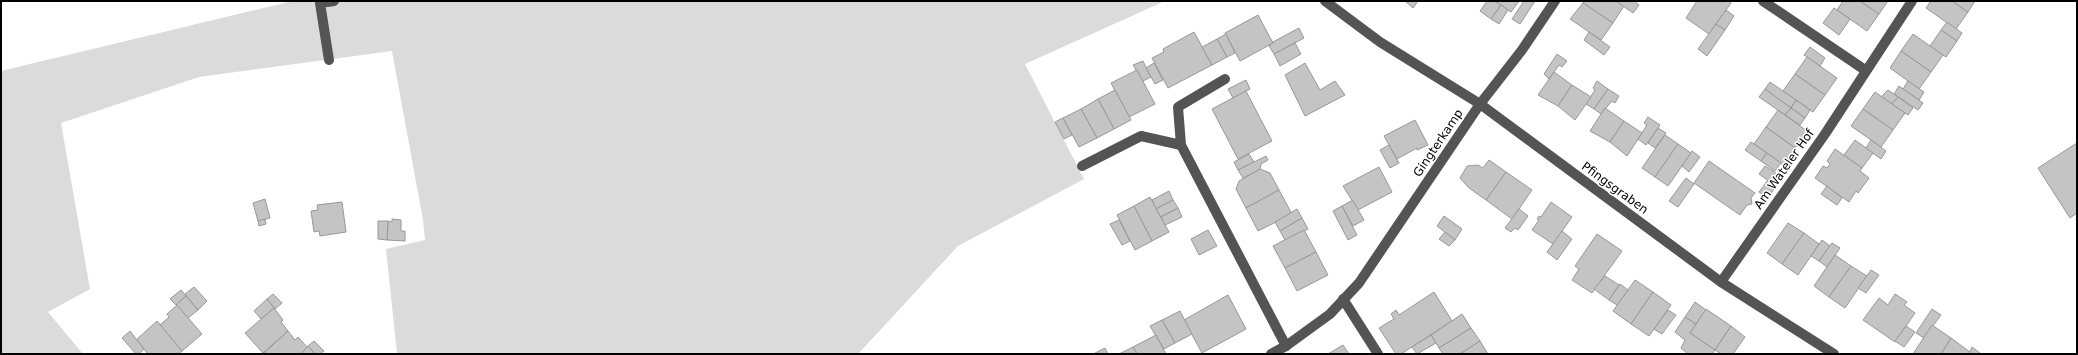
<svg xmlns="http://www.w3.org/2000/svg" width="2078" height="355" viewBox="0 0 2078 355" font-family="'DejaVu Sans',sans-serif">
  <style>
    .green { fill: #dbdbdb }
    .building { fill: #c4c4c4; stroke: #989898 }
    .lines { fill: none; stroke-linecap: round; stroke-linejoin: round }
    .minor { stroke: #545454; stroke-width: 10 }
    .labels { text-anchor: middle; dominant-baseline: central; stroke-width: 3; stroke-linejoin: round; paint-order: stroke }
    .street-label { font-size: 12px; fill: #000; stroke: #fff }
  </style>
  <rect width="100%" height="100%" fill="#fff"/>
  <!-- green -->
  <polygon class="green" points="293,1 1165,1 1025,64 1084,179 958,246 858,354 397,354 386,249 425,240 423,220 392,51 199,77 61,123 90,289 48,312 83,354 1,354 1,71"/>
  <!-- building -->
  <g class="building">
    <polygon points="1405,1 1418,1 1413,8"/>
    <polygon points="1487,1 1495,1 1501,5 1491,19 1480,11"/>
    <polygon points="1495,1 1519,1 1511,12"/>
    <polygon points="1524,1 1535,1 1520,24 1512,19"/>
    <polygon points="1584,1 1616,1 1624,6 1613,23 1583,3"/>
    <polygon points="1616,1 1634,1 1639,5 1633,13"/>
    <polygon points="1697,1 1728,1 1731,3 1709,34 1686,18"/>
    <polygon points="1843,1 1860,1 1879,14 1867,31 1837,10"/>
    <polygon points="1860,1 1888,1 1879,14"/>
    <polygon points="1931,1 1952,1 1968,12 1956,29 1926,8"/>
    <polygon points="1952,1 1975,1 1968,12"/>
    <polygon points="1583,3 1613,23 1601,40 1570,19"/>
    <polygon points="1501,5 1508,10 1499,24 1491,19"/>
    <polygon points="1834,8 1850,19 1839,35 1823,23"/>
    <polygon points="1726,10 1734,16 1725,30 1716,24"/>
    <polygon points="1258,15 1273,43 1240,61 1225,33"/>
    <polygon points="1947,22 1962,33 1957,41 1941,30"/>
    <polygon points="1716,24 1725,30 1707,56 1698,49"/>
    <polygon points="1299,28 1304,38 1274,54 1269,46 1273,43 1273,42"/>
    <polygon points="1941,30 1957,41 1946,57 1930,46"/>
    <polygon points="1194,32 1212,65 1168,88 1152,58 1164,52 1163,49"/>
    <polygon points="1589,32 1610,47 1604,55 1584,40"/>
    <polygon points="1226,34 1235,53 1227,57 1217,39"/>
    <polygon points="1913,34 1943,55 1931,72 1901,51"/>
    <polygon points="1217,39 1227,57 1212,65 1202,47"/>
    <polygon points="1295,43 1301,54 1280,66 1274,54"/>
    <polygon points="1810,47 1825,58 1820,66 1804,55"/>
    <polygon points="1901,51 1931,72 1919,89 1890,68"/>
    <polygon points="1557,54 1567,61 1562,67 1559,65 1549,79 1544,74"/>
    <polygon points="1807,57 1837,78 1825,95 1795,74"/>
    <polygon points="1143,61 1151,77 1143,81 1133,65"/>
    <polygon points="1154,63 1163,80 1155,84 1146,68"/>
    <polygon points="1305,63 1320,90 1335,81 1345,95 1305,116 1285,75"/>
    <polygon points="1137,70 1155,104 1129,117 1111,83"/>
    <polygon points="1554,72 1572,85 1558,106 1538,95"/>
    <polygon points="1795,74 1825,95 1813,112 1783,91"/>
    <polygon points="1246,80 1250,89 1233,98 1228,89"/>
    <polygon points="1597,81 1608,89 1594,109 1586,104 1595,90 1593,88"/>
    <polygon points="1908,81 1924,92 1919,100 1903,89"/>
    <polygon points="1770,82 1796,100 1791,108 1765,89"/>
    <polygon points="1572,85 1591,97 1575,120 1558,106"/>
    <polygon points="1899,86 1923,103 1918,110 1894,94"/>
    <polygon points="1608,89 1619,96 1615,103 1612,101 1601,114 1594,109"/>
    <polygon points="1765,89 1791,108 1785,115 1759,97"/>
    <polygon points="1115,90 1131,120 1114,129 1098,99"/>
    <polygon points="1888,90 1898,97 1892,104 1881,97"/>
    <polygon points="1246,91 1272,141 1238,159 1212,109"/>
    <polygon points="1875,92 1905,113 1893,130 1863,109"/>
    <polygon points="1898,97 1913,108 1908,115 1892,104"/>
    <polygon points="1098,99 1114,129 1097,138 1081,109"/>
    <polygon points="1796,100 1810,110 1805,118 1791,108"/>
    <polygon points="1605,108 1624,121 1610,142 1590,131"/>
    <polygon points="1791,108 1805,118 1800,125 1785,115"/>
    <polygon points="1081,109 1097,138 1079,147 1063,118"/>
    <polygon points="1863,109 1893,130 1881,147 1851,126"/>
    <polygon points="1778,110 1807,131 1795,148 1766,127"/>
    <polygon points="1648,117 1660,125 1646,145 1638,139 1647,125 1644,123"/>
    <polygon points="1063,118 1072,135 1064,139 1055,122"/>
    <polygon points="1415,120 1428,145 1417,150 1417,148 1397,159 1384,136"/>
    <polygon points="1624,121 1642,133 1627,156 1610,142"/>
    <polygon points="1766,127 1795,148 1783,165 1754,144"/>
    <polygon points="1658,128 1666,133 1655,148 1648,143"/>
    <polygon points="1665,135 1678,144 1655,177 1642,168"/>
    <polygon points="1855,140 1873,153 1862,168 1844,155"/>
    <polygon points="1871,140 1886,151 1881,159 1866,148"/>
    <polygon points="1751,142 1767,153 1761,161 1745,150"/>
    <polygon points="2077,143 2077,213 2070,218 2038,168"/>
    <polygon points="1678,144 1691,153 1668,186 1655,177"/>
    <polygon points="1389,145 1399,163 1390,168 1380,150"/>
    <polygon points="1835,149 1862,168 1860,171 1869,178 1858,193 1856,191 1849,202 1815,178 1823,166 1827,168 1830,164 1827,161"/>
    <polygon points="1692,151 1700,157 1689,172 1682,166"/>
    <polygon points="1767,153 1781,163 1775,171 1761,161"/>
    <polygon points="1249,154 1254,162 1238,170 1234,162"/>
    <polygon points="1266,156 1268,160 1261,164 1260,170 1243,178 1238,170"/>
    <polygon points="1489,160 1506,172 1486,200 1469,188 1460,178 1467,166 1478,165 1483,168"/>
    <polygon points="1709,161 1755,193 1751,198 1752,204 1747,205 1740,215 1694,183"/>
    <polygon points="1765,166 1782,177 1776,186 1759,174"/>
    <polygon points="1379,167 1392,192 1358,210 1343,186"/>
    <polygon points="1260,169 1270,173 1279,190 1246,208 1236,189 1239,181"/>
    <polygon points="1506,172 1532,190 1512,219 1486,200"/>
    <polygon points="1686,178 1694,184 1678,207 1669,201"/>
    <polygon points="1768,180 1776,186 1768,198 1759,192"/>
    <polygon points="1827,186 1842,198 1837,205 1821,194"/>
    <polygon points="1279,190 1292,214 1258,231 1246,208"/>
    <polygon points="1169,191 1173,200 1156,209 1152,200"/>
    <polygon points="1150,197 1169,232 1152,241 1134,206"/>
    <polygon points="265,199 270,218 258,221 253,203"/>
    <polygon points="1173,200 1178,208 1161,217 1156,209"/>
    <polygon points="1351,201 1353,201 1364,220 1353,226 1342,206"/>
    <polygon points="342,202 346,232 320,236 319,231 314,232 311,211 318,210 317,205"/>
    <polygon points="1551,202 1572,217 1553,244 1532,230 1539,220 1537,219 1539,216 1541,217"/>
    <polygon points="1134,206 1152,241 1135,250 1117,215"/>
    <polygon points="1342,206 1357,235 1348,240 1333,211"/>
    <polygon points="1178,208 1182,217 1165,225 1161,217"/>
    <polygon points="1297,209 1302,218 1280,231 1275,222"/>
    <polygon points="1519,209 1528,216 1518,230 1515,228 1511,232 1505,228"/>
    <polygon points="1444,216 1462,229 1455,240 1437,226"/>
    <polygon points="1302,218 1308,229 1285,240 1280,231"/>
    <polygon points="265,219 266,224 259,226 258,221"/>
    <polygon points="392,219 401,220 401,231 405,231 405,241 387,240 388,221 392,222"/>
    <polygon points="1119,220 1130,241 1122,245 1110,224"/>
    <polygon points="378,221 388,221 387,240 378,239"/>
    <polygon points="1788,223 1804,233 1782,264 1767,253"/>
    <polygon points="1208,230 1217,246 1199,255 1191,239"/>
    <polygon points="1304,230 1316,252 1285,268 1273,246"/>
    <polygon points="1562,231 1572,239 1557,260 1547,252"/>
    <polygon points="1445,232 1455,240 1449,246 1439,239"/>
    <polygon points="1804,233 1819,244 1798,275 1782,264"/>
    <polygon points="1597,234 1622,251 1592,293 1572,280 1579,269 1575,266"/>
    <polygon points="1822,240 1830,246 1819,261 1811,256"/>
    <polygon points="1832,243 1840,248 1827,267 1819,261"/>
    <polygon points="1316,252 1328,275 1297,291 1285,268"/>
    <polygon points="1835,255 1851,266 1829,297 1814,286"/>
    <polygon points="1851,266 1867,276 1845,308 1829,297"/>
    <polygon points="1871,270 1879,275 1866,293 1858,288"/>
    <polygon points="1605,276 1619,285 1609,300 1594,289"/>
    <polygon points="1635,280 1653,292 1631,324 1613,311"/>
    <polygon points="1620,284 1628,290 1617,305 1609,300"/>
    <polygon points="194,287 207,301 198,310 185,294"/>
    <polygon points="181,290 186,296 176,305 170,299"/>
    <polygon points="1434,292 1452,321 1401,354 1396,354 1379,328 1394,319 1391,314 1396,310 1399,315"/>
    <polygon points="1653,292 1671,305 1649,336 1631,324"/>
    <polygon points="273,294 282,303 275,309 267,299"/>
    <polygon points="1895,294 1907,302 1904,305 1915,313 1895,342 1863,320 1879,298 1888,305"/>
    <polygon points="1228,295 1246,329 1202,353 1184,320"/>
    <polygon points="186,296 198,310 188,318 176,305"/>
    <polygon points="267,299 274,308 261,319 254,311"/>
    <polygon points="1695,302 1706,310 1696,324 1685,317"/>
    <polygon points="177,305 202,334 182,351 160,325 169,317 167,314"/>
    <polygon points="274,308 283,320 281,322 288,331 263,353 245,333"/>
    <polygon points="1706,309 1731,326 1715,350 1690,333"/>
    <polygon points="1932,309 1941,315 1924,338 1916,333"/>
    <polygon points="1668,310 1676,315 1662,334 1654,329"/>
    <polygon points="1180,311 1192,334 1175,343 1162,320"/>
    <polygon points="1462,314 1471,328 1439,348 1431,335"/>
    <polygon points="1685,317 1696,324 1690,333 1715,350 1712,354 1688,354 1681,348 1685,340 1675,332"/>
    <polygon points="1162,320 1175,343 1164,349 1150,326"/>
    <polygon points="157,321 182,351 178,354 148,354 136,340"/>
    <polygon points="1932,325 1951,338 1941,354 1913,354"/>
    <polygon points="1731,326 1745,337 1733,354 1721,354 1715,350"/>
    <polygon points="1906,326 1915,332 1904,347 1895,341"/>
    <polygon points="1471,328 1480,341 1460,354 1443,354 1439,348"/>
    <polygon points="130,331 144,349 139,354 136,354 122,338"/>
    <polygon points="288,331 295,340 298,337 308,348 301,354 263,354"/>
    <polygon points="1156,335 1166,354 1137,354 1133,347"/>
    <polygon points="1431,335 1436,343 1417,354 1412,347"/>
    <polygon points="1951,338 1970,352 1969,354 1941,354"/>
    <polygon points="314,341 324,351 320,354 315,354 308,346"/>
    <polygon points="1480,341 1488,354 1460,354"/>
    <polygon points="1343,345 1349,354 1328,354"/>
    <polygon points="308,346 315,354 301,354"/>
    <polygon points="1133,347 1137,354 1119,354"/>
    <polygon points="1972,347 1980,353 1980,354 1969,354"/>
    <polygon points="1105,348 1108,354 1093,354"/>
  </g>
  <g class="lines">
    <!-- minor -->
    <g class="minor">
      <polyline points="1325,1 1380,42 1480,104 1721,282 1834,354"/>
      <polyline points="1763,1 1865,70"/>
      <polyline points="329,60 320,3 334,1"/>
      <polyline points="1181,145 1286,346"/>
      <polyline points="1082,166 1141,136 1181,145 1178,107 1225,79"/>
      <polyline points="1721,282 1825,134 1912,1"/>
      <polyline points="1343,299 1378,354"/>
      <polyline points="1271,354 1286,346 1330,314 1359,283 1480,104 1522,50 1555,1"/>
    </g>
  </g>
  <g class="labels">
    <!-- street labels -->
    <g class="street-label">
      <text transform="translate(1438 143) rotate(-56)">Gingterkamp</text>
      <text transform="translate(1784 169) rotate(-55)">Am Wateler Hof</text>
      <text transform="translate(1615 188) rotate(36)">Pfingsgraben</text>
    </g>
  </g>
  <!-- border -->
  <rect width="2078" height="355" fill="none" stroke="#000000" stroke-width="4"/>
</svg>
